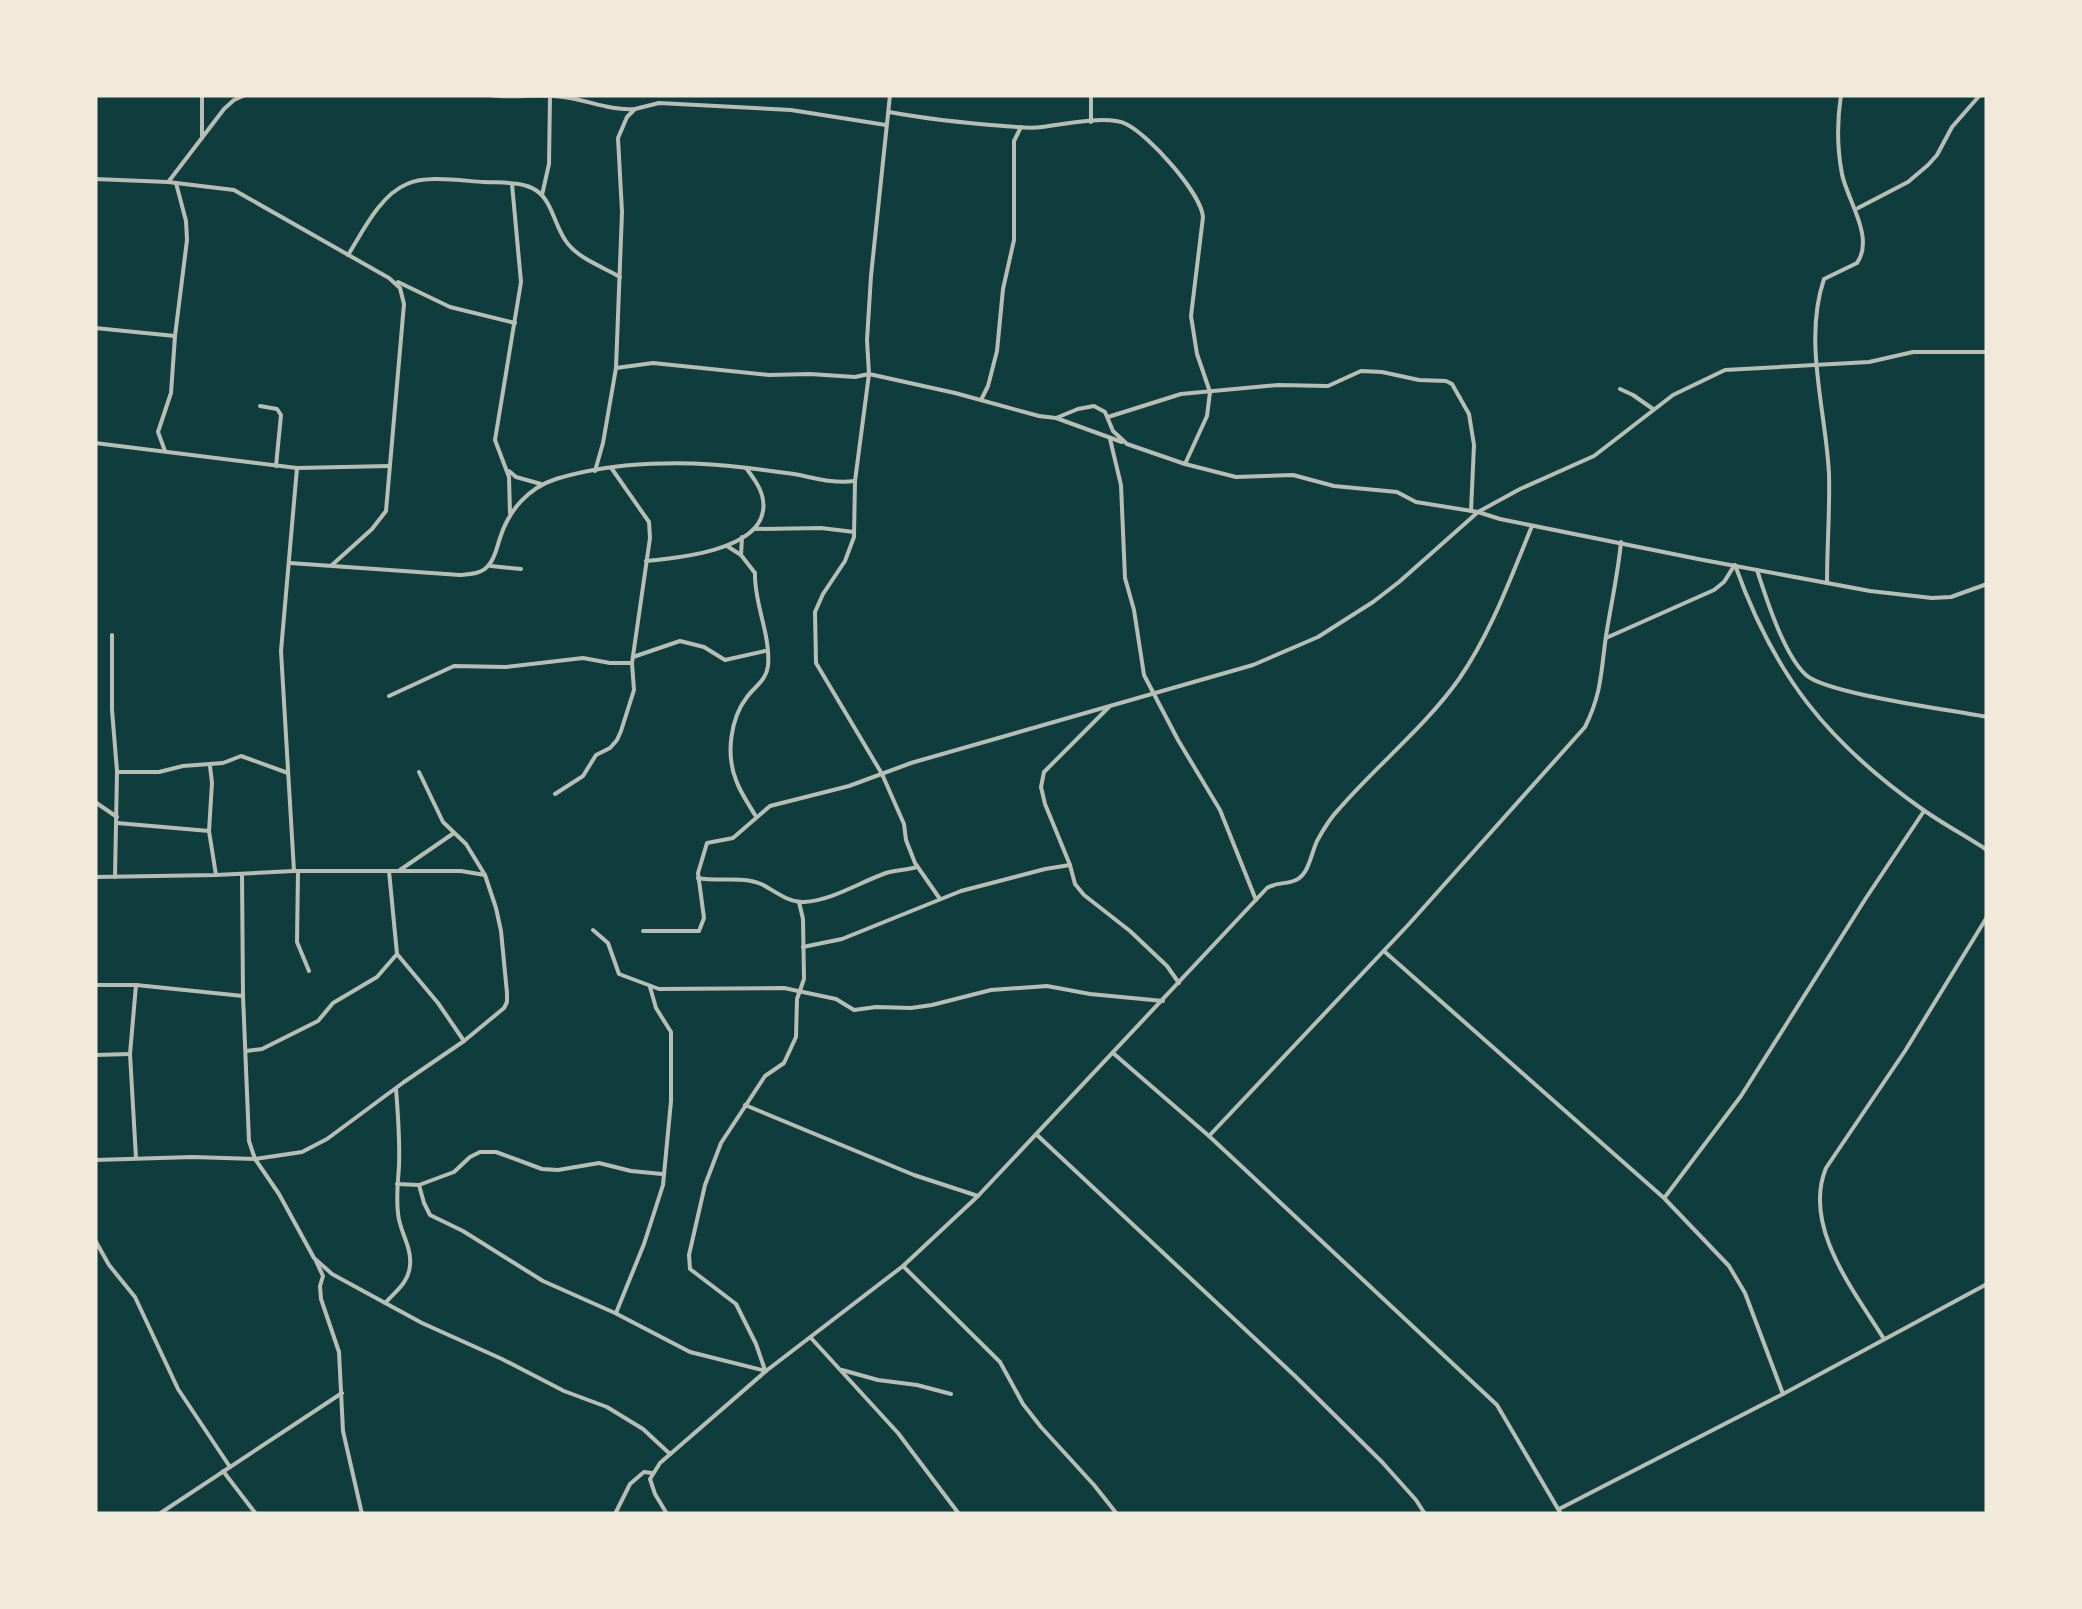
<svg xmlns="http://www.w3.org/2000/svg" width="2082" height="1609" viewBox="0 0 2082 1609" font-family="'DM Sans',sans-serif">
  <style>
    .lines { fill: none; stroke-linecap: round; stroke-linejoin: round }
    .minor { stroke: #b8beb3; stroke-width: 4 }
  </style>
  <rect width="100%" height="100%" fill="#0f3d3e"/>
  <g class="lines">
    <!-- minor -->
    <g class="minor">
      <path d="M 489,95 C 515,99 539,93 563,97 C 588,100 610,111 635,109"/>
      <polyline points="890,95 871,276 867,340 869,374 955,393 1039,416 1056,418 1078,409 1094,406 1105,412 1113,431 1127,444 1185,464 1236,477 1293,475 1334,486 1397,492 1416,502 1478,512 1500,519 1698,559 1870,591 1932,598 1951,597 1987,584"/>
      <path d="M 889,112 C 927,119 965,123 1004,126 C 1016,127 1030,129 1042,127 C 1063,124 1108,115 1126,124 C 1149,135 1201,193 1203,217 L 1191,316 L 1197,354 L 1210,392 L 1207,416 L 1185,464"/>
      <polyline points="1091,122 1091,95"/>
      <polyline points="202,138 202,95"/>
      <polyline points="95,179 168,182 234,190 389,278 400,288 404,304 386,511 372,529 332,565"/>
      <polyline points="169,181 224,109 234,100 245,95"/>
      <polyline points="542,195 549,164 550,96"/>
      <polyline points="1858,208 1908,182 1928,165 1937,155 1952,127 1980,95"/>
      <path d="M 348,255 C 363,231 380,195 407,184 C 426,175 463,181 484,182 C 500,183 523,181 537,191 C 553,202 555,229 568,244 C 580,259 603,267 620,277"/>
      <polyline points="398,282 450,307 515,323"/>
      <polyline points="95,328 175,336"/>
      <polyline points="1620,389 1633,395 1653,409"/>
      <polyline points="981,400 988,386 997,351 1003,289 1014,240 1014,141 1021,127"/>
      <polyline points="260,406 277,409 281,415 276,466"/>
      <polyline points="1108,417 1181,394 1278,385 1328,386 1361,371 1382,372 1419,380 1446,381 1452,384 1469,414 1474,445 1471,511"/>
      <polyline points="1056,418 1122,442"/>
      <polyline points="1110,439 1121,485 1125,578 1134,610 1144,675 1178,740 1220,810 1256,900"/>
      <polyline points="95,443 297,468 389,466"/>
      <polyline points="165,451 158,432 171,393 175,336 187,240 186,221 176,183"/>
      <polyline points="509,471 516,477 541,484"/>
      <polyline points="595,471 603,443 616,368 622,212 618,138 627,117 635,109 659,103 791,110 886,125"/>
      <polyline points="855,481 854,537 845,561 823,594 815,612 816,663 882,774 904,824 906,840 915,863 940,899"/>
      <polyline points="510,513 509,477 495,440 521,282 512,184"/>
      <polyline points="754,529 821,528 854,532"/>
      <path d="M 727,546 L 741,555 L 755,573 C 754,604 771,635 768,666 C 766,681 755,686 747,697 C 730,719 726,755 736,780 C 740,792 748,803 755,815"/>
      <polyline points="741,555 742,537"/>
      <path d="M 646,561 C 676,558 757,551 763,511 C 766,494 755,480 746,468"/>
      <path d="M 290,563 L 460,575 C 470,574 481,574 488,566 C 495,559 497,547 500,538 C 509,510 528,488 556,479 C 615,461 687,460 748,468 C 763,470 779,472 794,474 C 815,478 833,484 855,481 L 869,374 L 855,377 L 810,374 L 769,375 L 653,363 L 616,368"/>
      <path d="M 1735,565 C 1774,675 1827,742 1922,809 C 1943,824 1966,836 1987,850"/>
      <polyline points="491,566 521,569"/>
      <path d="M 1757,570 C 1766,598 1784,655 1806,675 C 1827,694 1952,710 1987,717"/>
      <path d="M 1827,583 C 1827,547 1830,510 1829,474 C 1826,411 1803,341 1824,279 L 1857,263 C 1875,237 1847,200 1842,174 C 1837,148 1837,121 1841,95"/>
      <polyline points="112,635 112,710 117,771 115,877"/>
      <polyline points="1606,638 1714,590 1724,582 1734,566"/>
      <polyline points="633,657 680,641 704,647 725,660 765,651"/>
      <polyline points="389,696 454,666 506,667 583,658 610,663 632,663"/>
      <polyline points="1109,707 1044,772 1041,787 1045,804 1070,865 1075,884 1084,895 1130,931 1167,966 1179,983"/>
      <polyline points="118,772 159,772 183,766 223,763 241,756 288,773"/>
      <polyline points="555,794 583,776 596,755 610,748 617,740 621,731 634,690 632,663 650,538 649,522 612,469"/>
      <polyline points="95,802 117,817"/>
      <polyline points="117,823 209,831 216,875"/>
      <polyline points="209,831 212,783 210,766"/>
      <polyline points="400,870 454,833"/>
      <polyline points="294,871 281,651 297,468"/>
      <polyline points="298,871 297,942 309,971"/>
      <polyline points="389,871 397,954"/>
      <polyline points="242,874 243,996 249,1141 255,1159 279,1194 314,1258 332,1274 422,1323 502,1359 564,1391 607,1407 643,1429 670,1454"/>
      <polyline points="95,877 216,875 294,871 461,871 485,875"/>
      <path d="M 698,878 C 718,882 743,876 761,884 C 774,890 788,903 804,902 C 833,900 858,883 886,873 C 895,870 907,870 917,867"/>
      <polyline points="593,930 608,943 619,974 659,989 784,988 836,999 854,1010 876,1007 911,1008 932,1005 991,990 1047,986 1090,994 1163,1001"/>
      <polyline points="643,931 699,931 704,918 698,873 707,843 733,838 770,806 849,786 911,763 1253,665 1318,637 1373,602 1399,582 1478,512 1520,489 1594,456 1673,395 1725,370 1869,362 1913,352 1987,352"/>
      <polyline points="803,947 842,939 961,891 1045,869 1070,865"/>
      <polyline points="1385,952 1664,1198 1729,1266 1745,1293 1783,1394"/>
      <polyline points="95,985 136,985 243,996"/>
      <polyline points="246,1051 262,1049 318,1021 333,1003 377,977 397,954 438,1003 464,1041"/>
      <polyline points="1113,1053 1209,1136 1497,1405 1561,1514"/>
      <polyline points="95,1055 130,1054"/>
      <polyline points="745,1105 914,1175 978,1196"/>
      <polyline points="1037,1135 1295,1376 1382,1462 1416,1500 1425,1514"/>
      <path d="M 1209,1136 L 1409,924 L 1585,727 C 1602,693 1601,671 1606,636 C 1611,604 1618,574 1621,542"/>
      <polyline points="136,1158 130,1054 136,985"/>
      <polyline points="95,1160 193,1157 255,1159 302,1152 327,1139 404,1082 464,1041 504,1008 507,1002 507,993 501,931 496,908 485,875 466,844 443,822 419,772"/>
      <polyline points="397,1184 419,1185 454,1172 470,1157 480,1152 496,1152 542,1169 558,1170 599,1163 631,1171 662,1174"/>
      <polyline points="419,1185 424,1203 430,1215 463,1231 543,1281 615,1313 690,1352 766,1371"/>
      <polyline points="1665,1197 1741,1096 1866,898 1924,811"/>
      <polyline points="95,1240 109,1265 135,1297 178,1389 230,1467"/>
      <polyline points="316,1261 323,1276 320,1286 321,1299 339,1352 343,1431 362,1514"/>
      <polyline points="903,1266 1000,1362 1023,1404 1041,1427 1094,1485 1117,1514"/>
      <path d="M 385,1303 C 396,1291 409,1282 410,1265 C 412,1246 399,1231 398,1213 C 396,1197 398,1182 399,1166 C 400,1141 398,1114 396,1089"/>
      <polyline points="616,1313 644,1244 663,1185 671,1101 671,1032 656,1008 650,987"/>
      <polyline points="811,1338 898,1433 959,1514"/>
      <path d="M 1884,1339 C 1854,1291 1802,1226 1826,1168 L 1905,1051 L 1987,917"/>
      <polyline points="765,1370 756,1344 736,1304 690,1269 689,1255 705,1185 721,1143 765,1076 784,1063 796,1037 797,999 804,979 803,919 799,902"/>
      <polyline points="842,1370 878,1380 917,1385 951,1394"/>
      <polyline points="223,1471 256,1514"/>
      <polyline points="1559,1509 1783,1394 1987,1284"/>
      <polyline points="159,1514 342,1393"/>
      <polyline points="615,1514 630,1484 644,1472 652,1473"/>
      <path d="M 667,1514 L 655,1494 L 650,1479 L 660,1463 L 766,1371 L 903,1266 L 978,1196 L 1267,888 C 1279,881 1286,885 1296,880 C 1309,874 1311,854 1317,841 C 1323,830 1330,818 1339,809 C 1377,765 1425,727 1459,679 C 1491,633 1511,577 1532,526"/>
    </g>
  </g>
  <!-- border -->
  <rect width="2082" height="1609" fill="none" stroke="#f1e9da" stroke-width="195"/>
</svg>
